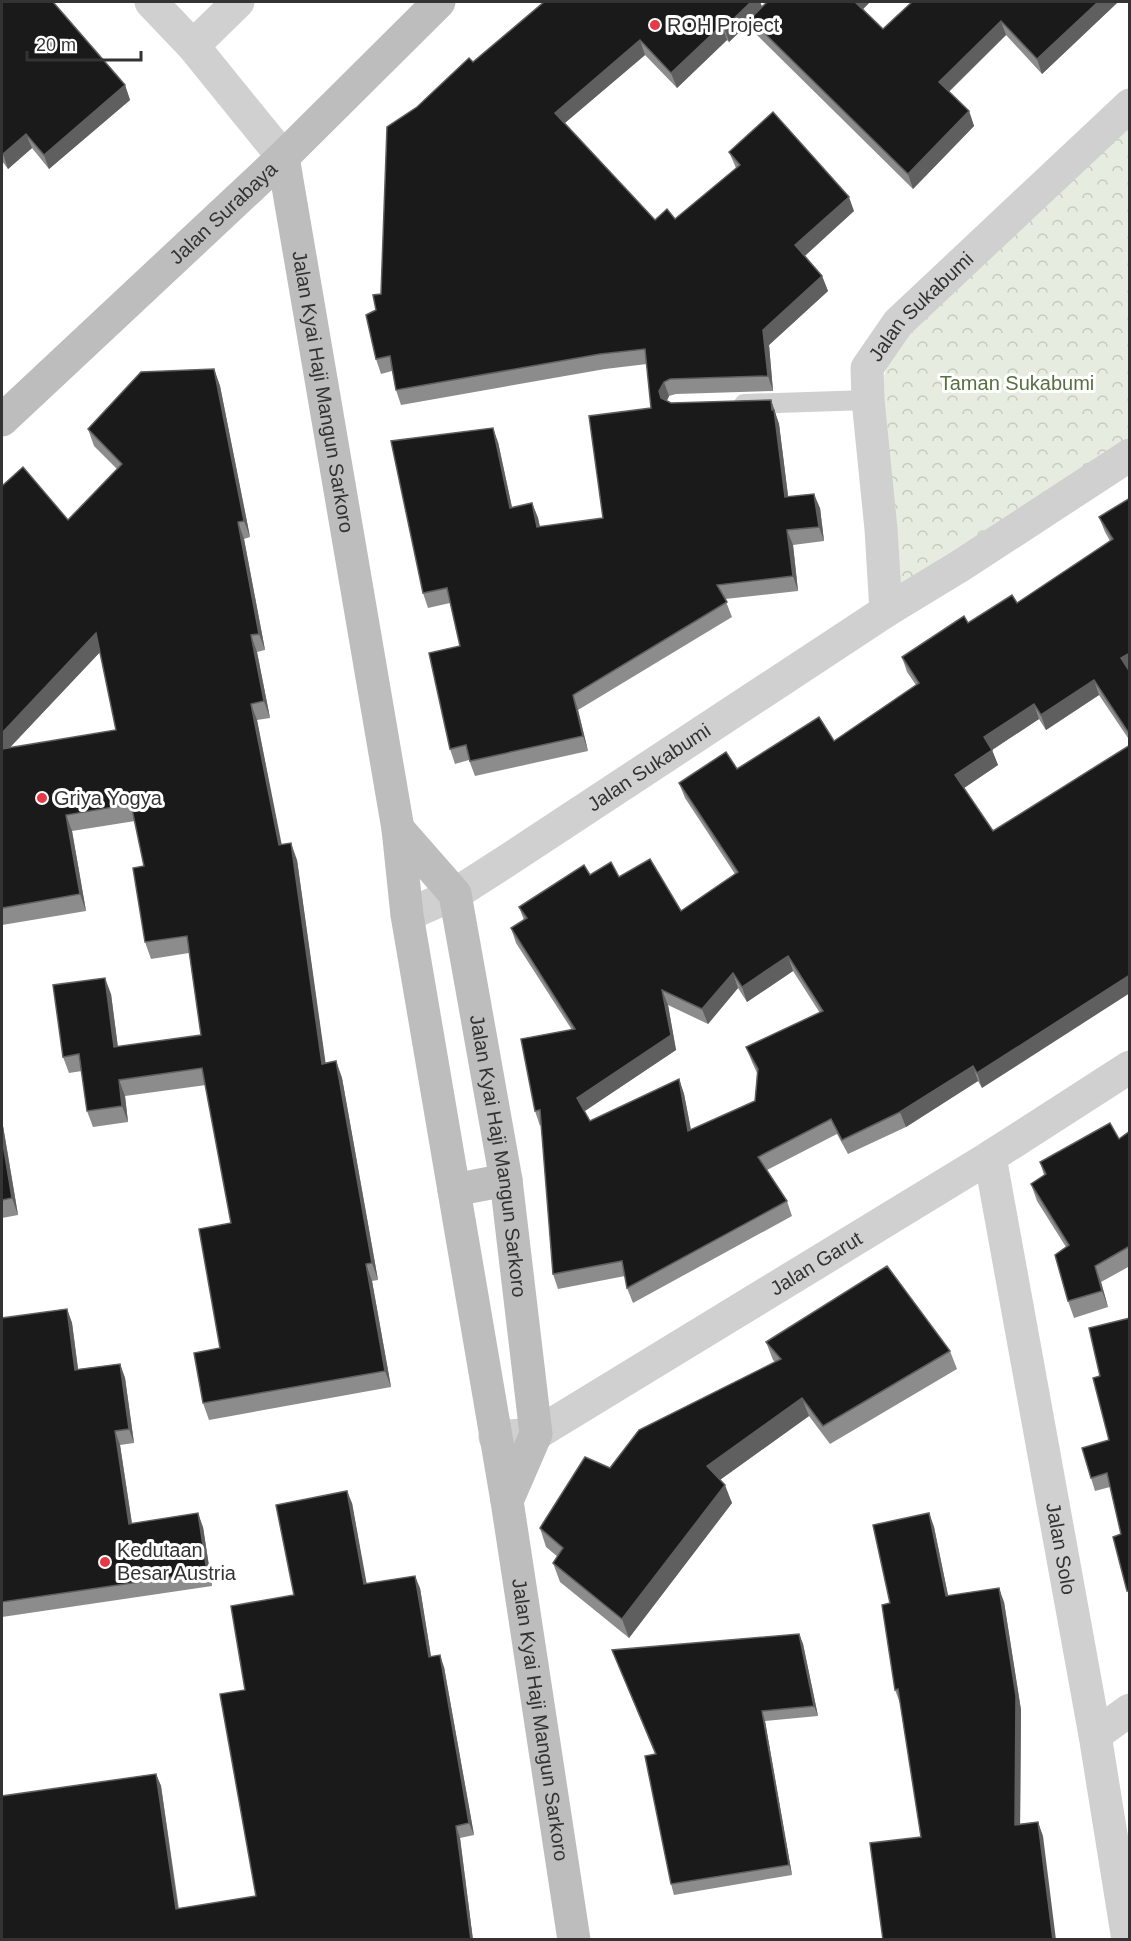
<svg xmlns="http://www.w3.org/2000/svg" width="1131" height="1941" viewBox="0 0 1131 1941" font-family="Helvetica,sans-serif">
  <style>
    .park { fill: url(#park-crowns) }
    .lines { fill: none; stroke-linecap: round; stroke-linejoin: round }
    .lane { stroke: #d0d0d0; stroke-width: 20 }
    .street { stroke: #d0d0d0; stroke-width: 33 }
    .secondary { stroke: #bdbdbd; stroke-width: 33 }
    .wall { fill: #8c8c8c; fill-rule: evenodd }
    .shaded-wall { fill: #5f5f5f }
    .building { fill: #1a1a1a; stroke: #5f5f5f; stroke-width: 1.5; fill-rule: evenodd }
    .poi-dot { fill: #e63946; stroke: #fff; stroke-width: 2 }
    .labels { text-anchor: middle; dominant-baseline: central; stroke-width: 6; stroke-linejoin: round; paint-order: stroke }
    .poi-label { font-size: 20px; fill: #333; stroke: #fff; text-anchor: start }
    .street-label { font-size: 20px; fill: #333; stroke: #fff }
    .park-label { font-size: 20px; fill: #56703f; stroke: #fff }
  </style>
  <defs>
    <pattern id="park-crowns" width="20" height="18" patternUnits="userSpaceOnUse" patternTransform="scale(1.5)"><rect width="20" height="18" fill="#e6ecdf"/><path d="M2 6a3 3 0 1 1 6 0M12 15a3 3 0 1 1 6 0" fill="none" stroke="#c6cbc0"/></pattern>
  </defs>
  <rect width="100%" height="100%" fill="#fff"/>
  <!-- park -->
  <polygon class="park" points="1130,127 1129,443 898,593 876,406 892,347"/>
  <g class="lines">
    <!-- lane -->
    <polyline class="lane" points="744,404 868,400"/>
    <!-- street -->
    <g class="street">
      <polyline points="151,2 193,46 283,157"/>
      <polyline points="193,46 238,2"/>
      <path id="s1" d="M 886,611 L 881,529 L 868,400 L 867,368 L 898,323 L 1130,105"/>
      <path id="s2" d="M 407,915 L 455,894 L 514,856 L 886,611 L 960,566 L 1130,455"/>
      <path id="s3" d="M 990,1157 L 1095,1735 L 1128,1940"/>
      <path id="s4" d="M 495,1437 L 536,1434 L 990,1157 L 1130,1067"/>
      <polyline points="1095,1735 1130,1710"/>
    </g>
    <!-- secondary -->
    <g class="secondary">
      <path id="s5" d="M 283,157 L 398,829 L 407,915 L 507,1501 L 574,1940"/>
      <path id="s6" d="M 2,420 L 283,157 L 439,2"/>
      <path id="s7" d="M 398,829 L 455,894 L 506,1180 L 536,1434 L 507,1501"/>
      <polyline points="454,1190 506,1180"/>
    </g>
  </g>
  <!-- wall -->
  <g class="wall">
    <polygon points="2,2 125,85 130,100 49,169 32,148 8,169 2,161"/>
    <polygon points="544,2 760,2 762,6 767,2 870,2 863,9 883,29 912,2 1117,2 1117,3 1042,74 1006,35 949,92 969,111 974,126 913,189 755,33 751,21 729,42 727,40 677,88 645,55 565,123 655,220 675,219 736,168 729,152 854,211 805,256 822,276 828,291 769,345 773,391 676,394 669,396 667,401 671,403 771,400 779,424 788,496 820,508 824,541 793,545 798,591 725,599 732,617 578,710 588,751 475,776 469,760 455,764 450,749 460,646 450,603 428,608 423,593 498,442 512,507 532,503 538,518 540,527 603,518 651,408 647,364 605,369 401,405 396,390 392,371 381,374 376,359 376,310 381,294 417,107 473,62"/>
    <path d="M 214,369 L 220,386 L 250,537 L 244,539 L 265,650 L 257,652 L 270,718 L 257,720 L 281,845 L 297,860 L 325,1063 L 336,1061 L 342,1078 L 378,1280 L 372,1281 L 391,1387 L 209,1420 L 203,1403 L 220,1348 L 231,1223 L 206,1085 L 125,1096 L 128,1122 L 93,1127 L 87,1111 L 82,1071 L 69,1073 L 63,1057 L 111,994 L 118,1047 L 201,1035 L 189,953 L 151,959 L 145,942 L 144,866 L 135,821 L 72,831 L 86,911 L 2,925 L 2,486 L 68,520 L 117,469 L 94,446 L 88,429 ZM 100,652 L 116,730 L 9,748 Z"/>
    <path d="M 1130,498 L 1130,741 L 1099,695 L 1046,730 L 1039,719 L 992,750 L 998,765 L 964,788 L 982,1088 L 978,1081 L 906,1127 L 848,1154 L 837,1134 L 767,1170 L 787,1201 L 792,1216 L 633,1303 L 627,1288 L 625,1276 L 558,1289 L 553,1274 L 541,1125 L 540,1126 L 535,1111 L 572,1030 L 516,943 L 511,928 L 524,920 L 519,907 L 590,875 L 619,877 L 681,911 L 735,874 L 685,798 L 679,783 L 737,769 L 834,741 L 916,685 L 907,672 L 902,657 L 968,623 L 1017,603 L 1110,541 L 1105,532 L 1099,517 ZM 793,971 L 820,1013 L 746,1047 L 752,1062 L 757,1073 L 755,1101 L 691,1130 L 684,1094 L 679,1079 L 590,1121 L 584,1111 L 676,1050 L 668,1005 L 708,1024 L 738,988 L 747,1002 Z"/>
    <polygon points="2,1120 18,1215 2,1218"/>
    <polygon points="1130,1131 1130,1266 1101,1282 1108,1307 1074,1318 1068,1301 1066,1247 1037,1201 1031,1184 1044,1175 1040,1162 1119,1139"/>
    <polygon points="67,1309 72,1323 78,1369 120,1364 125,1378 134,1443 120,1445 132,1523 203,1527 212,1586 2,1617 2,1318"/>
    <polygon points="1130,1318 1130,1596 1127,1591 1121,1534 1110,1487 1095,1491 1091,1478 1109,1440 1100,1376"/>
    <polygon points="766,1342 950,1351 957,1369 830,1444 809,1416 720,1480 732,1503 629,1638 560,1582 553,1563 558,1557 546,1547 540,1528 610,1468 775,1362 773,1360"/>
    <polygon points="352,1503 366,1584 420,1588 431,1657 444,1667 474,1835 460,1838 473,1940 2,1940 156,1774 161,1786 179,1909 256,1896 294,1595"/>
    <polygon points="929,1513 934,1527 948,1595 1004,1602 1021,1710 1020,1824 1043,1836 921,1837 900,1703 895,1690 890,1603"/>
    <polygon points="799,1634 803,1644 818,1716 765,1721 792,1875 674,1895 671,1884 655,1754 612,1650"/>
  </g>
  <!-- shaded-wall -->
  <g class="shaded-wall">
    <polygon points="751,2 760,2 763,10 750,19 751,21 729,42 724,28"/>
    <polygon points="854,2 870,2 858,14"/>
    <polygon points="1098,2 1117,2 1117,3 1042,74 1037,59"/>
    <polygon points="1001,21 1006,35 944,96 939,82"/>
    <polygon points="722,25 727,40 677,88 671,73"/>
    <polygon points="640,40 645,55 560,127 555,113"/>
    <polygon points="125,85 130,100 49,169 44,155"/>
    <polygon points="969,111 974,126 913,189 908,174"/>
    <polygon points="26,134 32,148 8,169 3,154"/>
    <polygon points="849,197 854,211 800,260 795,245"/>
    <polygon points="822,276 828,291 769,345 773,391 768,376 763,330"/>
    <polygon points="214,369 220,386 250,537 244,521"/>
    <polygon points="664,382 669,396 664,406 659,391"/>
    <polygon points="771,400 779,424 790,511 785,497"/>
    <polygon points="493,428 498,442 515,522 510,508"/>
    <polygon points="814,494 820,508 824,541 819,527"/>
    <polygon points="532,503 538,518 543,542 537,527"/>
    <polygon points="238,522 244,539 265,650 259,634"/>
    <polygon points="787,530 793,545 798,591 793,576"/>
    <polygon points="96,633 102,650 2,756 2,733"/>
    <polygon points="251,635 257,652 270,718 264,701"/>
    <polygon points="1130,653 1130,671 1121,658"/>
    <polygon points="1094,680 1099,695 1046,730 1041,715"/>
    <polygon points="573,695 578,710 588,751 583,736"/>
    <polygon points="251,704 257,720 285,861 279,845"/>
    <polygon points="1034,704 1039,719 989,752 984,737"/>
    <polygon points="992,750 998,765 961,790 955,775"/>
    <polygon points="66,815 72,831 86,911 80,894"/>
    <polygon points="291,843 297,860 328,1080 322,1064"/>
    <polygon points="788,956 793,971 747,1002 742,987"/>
    <polygon points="733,973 738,988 708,1024 702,1009"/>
    <polygon points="1130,975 1130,993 982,1088 977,1073"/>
    <polygon points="105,978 111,994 120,1064 114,1047"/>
    <polygon points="662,990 668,1005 676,1050 582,1113 577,1098"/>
    <polygon points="336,1061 342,1078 378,1280 372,1263"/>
    <polygon points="973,1066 978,1081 906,1127 900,1112"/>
    <polygon points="679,1079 684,1094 694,1146 688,1131"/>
    <polygon points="119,1080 125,1096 128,1122 122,1106"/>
    <polygon points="2,1120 18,1215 12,1198 2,1138"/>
    <polygon points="366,1264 372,1281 391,1387 385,1371"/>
    <polygon points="1095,1266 1101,1282 1108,1307 1102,1291"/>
    <polygon points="67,1309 72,1323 80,1384 75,1370"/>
    <polygon points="120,1364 125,1378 134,1443 129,1429"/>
    <polygon points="802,1398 809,1416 714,1484 707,1466"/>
    <polygon points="115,1431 120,1445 134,1538 129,1524"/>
    <polygon points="725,1485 732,1503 629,1638 622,1619"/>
    <polygon points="347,1491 352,1503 369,1596 364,1584"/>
    <polygon points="198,1513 203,1527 212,1586 207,1572"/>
    <polygon points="929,1513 934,1527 951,1610 946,1596"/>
    <polygon points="415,1576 420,1588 433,1669 429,1657"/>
    <polygon points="999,1588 1004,1602 1021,1710 1020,1839 1015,1825"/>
    <polygon points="799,1634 803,1644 818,1716 814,1706"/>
    <polygon points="440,1655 444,1667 474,1835 469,1823"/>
    <polygon points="762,1711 765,1721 792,1875 789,1865"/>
    <polygon points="156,1774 161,1786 180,1922 176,1909"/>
    <polygon points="1038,1822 1043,1836 1056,1940 1053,1940"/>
    <polygon points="456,1826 460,1838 473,1940 471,1940"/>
  </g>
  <!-- building -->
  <g class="building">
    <polygon points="2,2 53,2 125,85 44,155 26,134 3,154 2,153"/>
    <polygon points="544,2 751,2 724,28 722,25 671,73 640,40 555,113 655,220 667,209 675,219 740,165 729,152 773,112 849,197 795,245 822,276 763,330 768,376 670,379 664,382 659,391 661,398 671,403 771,400 772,410 774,410 785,497 814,494 819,527 787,530 793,576 717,585 727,602 573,695 583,736 470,761 466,745 450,749 429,653 460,646 447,588 423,593 391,441 493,428 510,508 532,503 537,527 603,518 589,416 651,408 645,349 600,354 396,390 390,356 376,359 366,315 376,310 373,295 381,294 387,127 417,107 469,58 473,62"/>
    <polygon points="767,2 855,2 883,29 912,2 1098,2 1037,59 1001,21 939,82 969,111 908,174 750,19"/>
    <polygon points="214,369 244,521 238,522 259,634 251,635 264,701 251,704 279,845 291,843 322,1064 336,1061 372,1263 366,1264 385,1371 203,1403 194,1353 220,1348 199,1229 231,1223 202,1068 119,1080 122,1106 87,1111 79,1054 63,1057 53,985 105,978 114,1047 201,1035 187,936 145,942 133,868 144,866 131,804 66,815 80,894 2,908 2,749 116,730 96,633 2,733 2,486 23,467 68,520 122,464 88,429 141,372"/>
    <path d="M 1130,498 L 1130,653 L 1121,658 L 1130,672 L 1130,735 L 1094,680 L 1041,715 L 1034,704 L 984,737 L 992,750 L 955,775 L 993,831 L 1130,745 L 1130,975 L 977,1073 L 973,1066 L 900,1112 L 842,1140 L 831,1119 L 758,1157 L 787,1201 L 627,1288 L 622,1261 L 553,1274 L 540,1110 L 535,1111 L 521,1039 L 575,1029 L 511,928 L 527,918 L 519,907 L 584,865 L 590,875 L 611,862 L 619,877 L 650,859 L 681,911 L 738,872 L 679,783 L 726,752 L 737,769 L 819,717 L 834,741 L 919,683 L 902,657 L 964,616 L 968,623 L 1012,595 L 1017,603 L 1113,539 L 1099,517 ZM 788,956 L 823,1011 L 746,1047 L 758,1069 L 755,1101 L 688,1131 L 679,1079 L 590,1121 L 577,1098 L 671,1035 L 662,990 L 702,1009 L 733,973 L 742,987 Z"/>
    <polygon points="1110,1123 1119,1139 1130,1131 1130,1246 1095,1266 1102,1291 1068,1301 1055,1255 1069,1245 1031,1184 1046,1174 1040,1162"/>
    <polygon points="2,1138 12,1198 2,1200"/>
    <polygon points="887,1266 950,1351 823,1426 802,1398 707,1466 725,1485 622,1619 553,1563 563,1548 540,1528 585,1457 610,1468 639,1430 781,1359 766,1342"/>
    <polygon points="67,1309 75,1370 120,1364 129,1429 115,1431 129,1524 198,1513 207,1572 2,1602 2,1318"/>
    <polygon points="1130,1318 1130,1590 1127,1591 1113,1537 1121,1534 1107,1473 1091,1478 1082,1448 1109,1440 1093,1378 1100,1376 1089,1328"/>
    <polygon points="347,1491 364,1584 415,1576 429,1657 440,1655 469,1823 456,1826 471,1940 2,1940 2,1796 156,1774 176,1909 256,1896 220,1694 245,1690 231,1606 294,1595 276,1505"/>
    <polygon points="929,1513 946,1596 999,1588 1016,1696 1015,1825 1038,1822 1053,1940 883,1940 870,1843 921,1837 898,1689 895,1690 882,1605 890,1603 873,1525"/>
    <polygon points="799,1634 814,1706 762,1711 789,1865 671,1884 645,1756 656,1754 612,1650"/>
  </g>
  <!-- markers -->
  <g class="poi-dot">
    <circle cx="655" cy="25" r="6"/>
    <circle cx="42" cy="798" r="6"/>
    <circle cx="105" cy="1562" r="6"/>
  </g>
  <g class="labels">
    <!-- poi labels -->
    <g class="poi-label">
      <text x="667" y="25">ROH Project</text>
      <text x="54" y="798">Griya Yogya</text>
      <text x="117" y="1550">Kedutaan<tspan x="117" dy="23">Besar Austria</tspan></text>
    </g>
    <!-- street labels -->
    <g class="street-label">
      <text stroke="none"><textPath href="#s6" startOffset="303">Jalan Surabaya</textPath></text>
      <text stroke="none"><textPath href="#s1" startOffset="326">Jalan Sukabumi</textPath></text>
      <text stroke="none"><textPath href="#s5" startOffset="238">Jalan Kyai Haji Mangun Sarkoro</textPath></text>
      <text stroke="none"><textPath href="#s2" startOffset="284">Jalan Sukabumi</textPath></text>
      <text stroke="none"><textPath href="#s7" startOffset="352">Jalan Kyai Haji Mangun Sarkoro</textPath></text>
      <text stroke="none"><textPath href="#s4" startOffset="369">Jalan Garut</textPath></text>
      <text stroke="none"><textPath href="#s3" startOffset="398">Jalan Solo</textPath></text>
      <text stroke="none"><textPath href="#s5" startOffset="1584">Jalan Kyai Haji Mangun Sarkoro</textPath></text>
    </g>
    <!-- park labels -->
    <g class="park-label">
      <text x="1017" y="383">Taman Sukabumi</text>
    </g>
  </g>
  <!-- border -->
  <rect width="1131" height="1941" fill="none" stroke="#333333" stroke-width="6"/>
  <!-- scale -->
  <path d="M27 51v9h114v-9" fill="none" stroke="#333333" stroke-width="3"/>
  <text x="36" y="51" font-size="18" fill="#333333" stroke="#ffffff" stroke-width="4.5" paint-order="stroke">20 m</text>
</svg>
